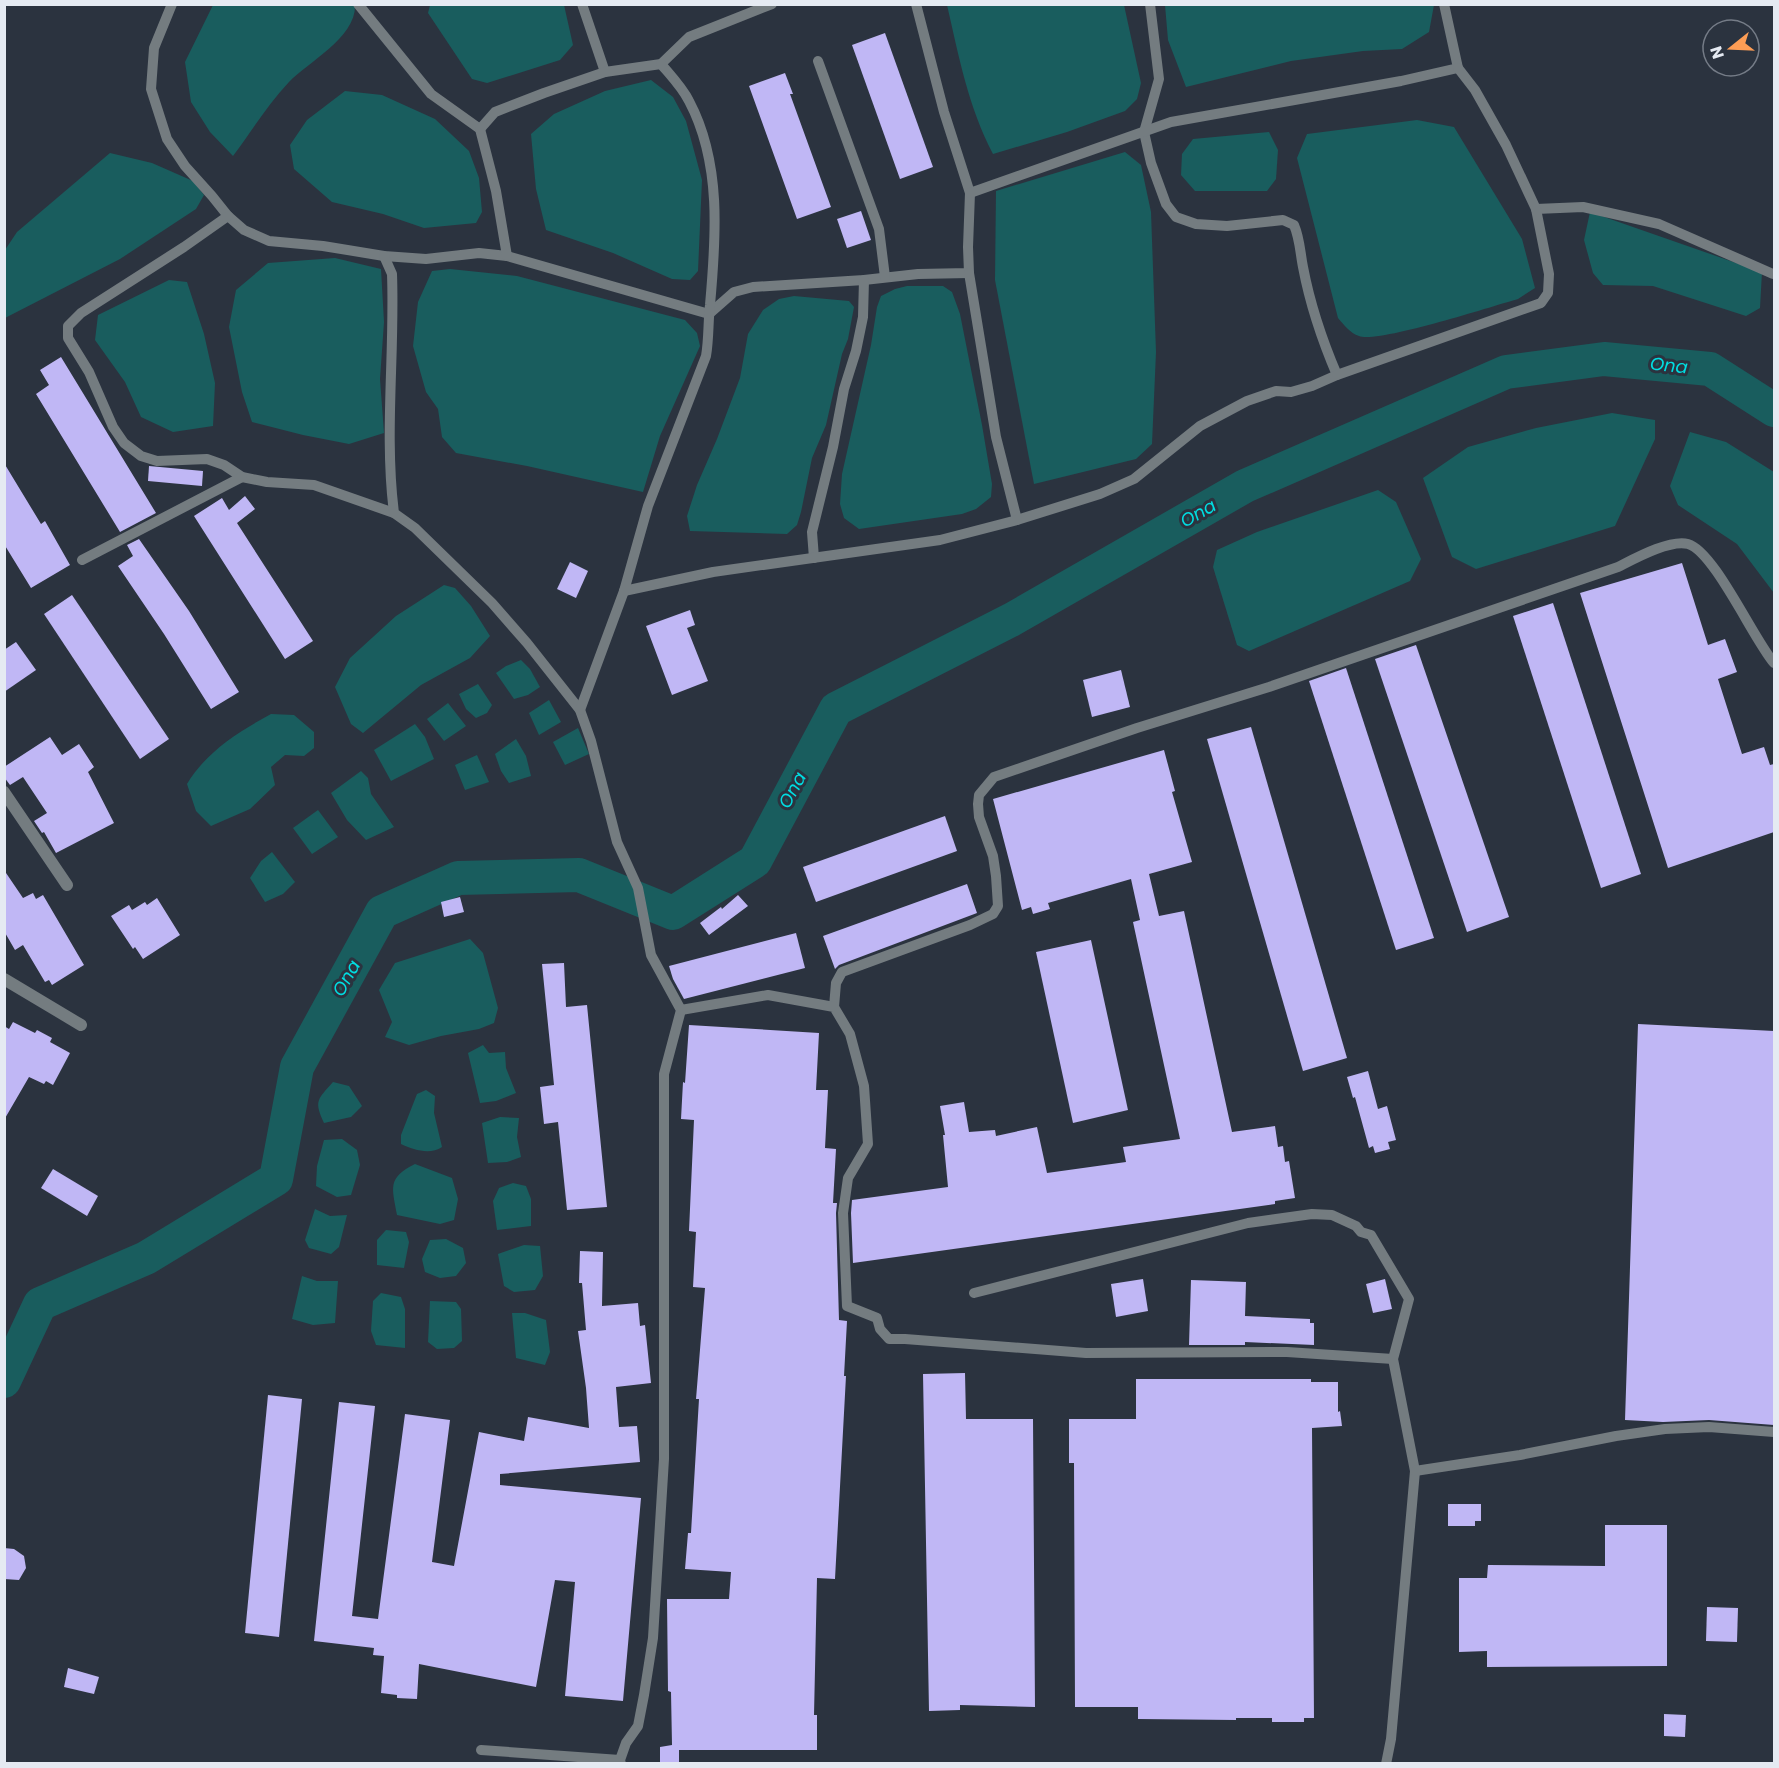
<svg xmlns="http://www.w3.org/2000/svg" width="1779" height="1768" viewBox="0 0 1779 1768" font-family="Poppins,sans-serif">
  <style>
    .water { fill: #195d5e }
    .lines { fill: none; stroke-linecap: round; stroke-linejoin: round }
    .river { stroke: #195d5e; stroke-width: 34 }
    .building { fill: #c0b7f5 }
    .lane { stroke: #747c80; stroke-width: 10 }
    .street { stroke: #747c80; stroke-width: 12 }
    .labels { text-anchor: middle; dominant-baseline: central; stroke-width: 6; stroke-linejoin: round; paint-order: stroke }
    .water-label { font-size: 18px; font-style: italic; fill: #00dde1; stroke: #2b333f }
  </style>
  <rect width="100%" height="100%" fill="#2b333f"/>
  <!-- water -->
  <g class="water">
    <path d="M 355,4 C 357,37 308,62 289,82 C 268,104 251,132 233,156 L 210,132 L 191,102 L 185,62 L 213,5 Z"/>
    <polygon points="430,5 564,5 573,45 560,60 487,83 472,79 428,13"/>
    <path d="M 947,5 L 1124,5 L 1141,83 L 1137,99 L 1125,111 L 1067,132 L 993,154 C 968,106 959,57 947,5 Z"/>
    <polygon points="1165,5 1165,4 1434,5 1429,32 1402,49 1363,51 1291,61 1186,87 1168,40"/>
    <polygon points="651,80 673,97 686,121 702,180 698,271 690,280 672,279 613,253 546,230 536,189 531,134 554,114 605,91"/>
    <polygon points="345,91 382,95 435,119 469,151 479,178 482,212 476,223 424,228 383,214 332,202 294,169 290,145 307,120"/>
    <path d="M 1417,120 L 1454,127 L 1522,239 L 1535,288 L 1518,299 C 1493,306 1376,344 1359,336 C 1350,333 1344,325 1338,318 L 1297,158 L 1307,134 Z"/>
    <polygon points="1269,132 1278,150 1276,179 1267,191 1195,191 1181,175 1182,154 1193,139"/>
    <polygon points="1125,152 1141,165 1151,212 1156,352 1152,444 1136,459 1034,484 995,280 996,191"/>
    <polygon points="110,153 152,163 193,181 204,195 196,209 120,259 5,318 5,250 17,232"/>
    <polygon points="1590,212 1762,272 1760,308 1746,316 1653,286 1603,285 1593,273 1584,240"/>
    <polygon points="335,258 381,269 384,322 380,379 384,433 349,444 303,435 252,422 242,392 229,327 236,290 268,263"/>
    <polygon points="450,269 517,276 685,320 697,333 700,346 660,436 643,492 527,466 456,453 442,437 438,409 426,392 413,346 418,302 432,271"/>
    <polygon points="169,280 187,282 204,334 215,383 213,426 173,432 141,417 125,382 95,340 98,315"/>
    <polygon points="907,286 943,286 952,292 960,314 982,425 992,484 991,497 976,509 962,514 859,529 844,518 840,504 842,474 871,345 877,307 881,296 895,289"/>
    <polygon points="794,296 849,301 854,307 848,339 842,354 826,425 812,458 801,512 797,525 787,534 690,531 687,516 697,485 717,439 740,378 748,334 763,310 779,299"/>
    <polygon points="1612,413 1655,420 1655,439 1615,526 1476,569 1452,557 1423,478 1468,447 1536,428"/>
    <polygon points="1690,432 1726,442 1774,472 1774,593 1737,544 1678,505 1670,486"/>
    <polygon points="1378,490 1396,502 1421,559 1410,581 1249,651 1237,645 1213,567 1217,550 1257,532"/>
    <polygon points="444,585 455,588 471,606 490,636 470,658 421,685 363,733 351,724 335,687 350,658 396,616"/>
    <polygon points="521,660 530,669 540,687 528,695 514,699 496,673 506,666"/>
    <polygon points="478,684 492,705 487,713 476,718 466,709 459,694"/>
    <polygon points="549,700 561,722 539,735 529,713"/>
    <polygon points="448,703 466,726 444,741 427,719"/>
    <path d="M 271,714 L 294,715 L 314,732 L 314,748 L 304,756 L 285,755 L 271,767 L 275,785 L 250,809 L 211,826 L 196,811 L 187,784 C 206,752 238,732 271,714 Z"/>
    <polygon points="415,724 425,737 434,759 391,781 374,750"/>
    <polygon points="578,728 589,754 565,765 553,742"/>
    <polygon points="516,739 526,756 531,776 509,783 501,771 495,754"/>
    <polygon points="477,755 489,782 465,790 455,765"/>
    <polygon points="361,771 368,778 371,794 394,827 366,840 347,820 331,793"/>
    <polygon points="318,810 338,837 312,854 293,828"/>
    <polygon points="272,852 295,882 283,894 265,902 250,878 261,861"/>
    <polygon points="470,939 483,953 498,1008 494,1023 479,1029 441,1036 409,1045 385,1037 392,1022 379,990 395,963"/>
    <polygon points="483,1045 489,1053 505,1052 506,1068 516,1093 496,1101 480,1103 468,1053"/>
    <path d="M 333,1082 L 349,1086 L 362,1106 L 351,1117 L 324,1123 C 314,1101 317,1100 333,1082 Z"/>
    <path d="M 426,1090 L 435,1096 L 434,1113 L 442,1147 C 430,1155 414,1150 401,1144 L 401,1135 L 417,1094 Z"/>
    <polygon points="500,1117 519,1118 517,1137 521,1157 507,1162 488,1163 482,1123"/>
    <polygon points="342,1139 357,1150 360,1165 351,1195 337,1197 316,1186 317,1166 324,1140"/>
    <path d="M 415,1164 L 452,1178 L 458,1199 L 454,1220 L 440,1224 L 397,1215 C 392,1187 387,1178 415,1164 Z"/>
    <polygon points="513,1183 526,1186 531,1199 531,1226 497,1230 493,1201 499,1188"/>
    <polygon points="315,1209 330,1216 347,1215 339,1247 331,1254 309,1248 305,1240"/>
    <polygon points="386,1230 406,1232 409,1242 404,1268 377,1265 377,1240"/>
    <polygon points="446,1239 463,1248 466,1263 456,1276 440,1278 425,1272 422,1259 430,1240"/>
    <polygon points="524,1245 540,1246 543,1276 535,1290 514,1292 504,1286 498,1254"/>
    <polygon points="302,1276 317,1281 338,1281 335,1323 313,1325 292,1319"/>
    <polygon points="381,1293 401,1297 405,1309 405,1348 376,1345 371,1331 373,1301"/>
    <polygon points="430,1301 456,1302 461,1309 462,1341 454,1348 437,1349 428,1342"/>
    <polygon points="512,1313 525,1313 546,1320 550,1352 545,1365 516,1358"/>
  </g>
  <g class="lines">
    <!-- river -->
    <polyline class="river" points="4,1381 40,1304 146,1258 276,1179 297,1067 382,912 458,878 579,875 673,913 755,861 836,709 1011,620 1245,486 1506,372 1604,359 1710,369 1774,410"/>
  </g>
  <!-- building -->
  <g class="building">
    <polygon points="885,33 933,167 900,179 852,45"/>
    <polygon points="785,73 793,94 790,94 831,207 797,219 749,86"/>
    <polygon points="861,211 871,240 847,248 837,219"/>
    <polygon points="61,357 156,513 120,532 36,394 49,385 40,370"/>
    <polygon points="4,463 41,524 45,521 70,565 31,588 4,544"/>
    <polygon points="149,466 203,471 202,486 148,481"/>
    <polygon points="245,496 255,509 237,523 313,641 285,659 194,516 222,498 229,510"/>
    <polygon points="139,539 189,611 239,692 211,709 164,634 118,566 133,556 127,545"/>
    <polygon points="570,562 588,571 576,598 557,589"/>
    <polygon points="1682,563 1708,645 1725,639 1737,672 1718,679 1742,754 1764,747 1770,765 1774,764 1774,832 1668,868 1580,593"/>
    <polygon points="72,595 169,739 140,759 44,614"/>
    <polygon points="1553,603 1641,874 1601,888 1513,616"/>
    <polygon points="690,610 695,625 687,628 708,681 672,695 646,626"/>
    <polygon points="16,642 36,670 4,692 4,650"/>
    <polygon points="1416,645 1509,917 1467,932 1375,659"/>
    <polygon points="1346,668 1434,938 1396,950 1309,681"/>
    <polygon points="1121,670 1130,707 1092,717 1083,680"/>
    <polygon points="1251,727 1347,1058 1303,1071 1207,739"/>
    <polygon points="50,737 62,755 79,744 94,767 88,772 114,823 56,853 44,832 42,833 34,821 47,813 23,777 10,785 4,777 4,767"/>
    <polygon points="1164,750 1175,791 1172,792 1192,862 1149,874 1159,916 1184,911 1232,1132 1275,1126 1278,1147 1283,1146 1285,1162 1289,1161 1295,1198 1275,1201 1275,1204 853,1263 851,1213 852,1200 948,1187 943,1135 945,1135 940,1106 964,1102 969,1132 995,1130 996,1136 1037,1127 1047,1173 1126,1162 1123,1147 1180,1139 1133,922 1140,920 1131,879 1048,903 1050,909 1033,914 1031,907 1022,910 993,799"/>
    <polygon points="945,816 957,851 816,902 803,867"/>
    <polygon points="4,870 23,898 33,893 36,899 43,895 84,965 52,985 49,980 45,982 23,945 15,950 4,931"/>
    <polygon points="967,884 977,913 839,965 835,969 823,936"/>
    <polygon points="738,895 748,906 709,935 700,923 721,907 722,909"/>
    <polygon points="460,897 464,912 444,917 441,902"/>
    <polygon points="157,898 180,935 143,959 135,947 133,949 111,916 129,905 132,910 145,902 147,905"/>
    <polygon points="796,933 805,968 684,999 673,979 669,966"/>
    <polygon points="1091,940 1128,1110 1073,1123 1036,952"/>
    <polygon points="564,963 566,1007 587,1005 607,1207 567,1210 558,1122 544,1124 540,1087 554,1085 542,964"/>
    <polygon points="13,1022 35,1033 37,1030 52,1038 50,1042 70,1053 53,1085 46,1081 44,1084 29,1077 4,1120 4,1026 9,1029"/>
    <polygon points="1638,1024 1774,1031 1774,1425 1709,1420 1663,1422 1625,1420"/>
    <polygon points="689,1025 819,1033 816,1090 828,1090 825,1148 836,1149 833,1203 837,1203 836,1213 839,1320 847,1321 844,1376 846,1376 835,1579 817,1578 814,1715 817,1715 817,1750 679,1750 679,1764 660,1764 660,1747 672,1745 671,1692 668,1691 667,1599 729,1599 731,1572 685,1569 688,1533 691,1533 699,1399 696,1399 705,1288 693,1287 696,1232 689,1231 694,1120 681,1119 683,1082 685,1083"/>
    <polygon points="1368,1071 1378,1109 1387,1106 1396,1140 1388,1142 1390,1149 1375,1153 1373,1146 1369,1148 1355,1097 1353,1098 1347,1077"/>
    <polygon points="53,1169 98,1196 87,1216 41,1188"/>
    <polygon points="580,1251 603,1252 602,1306 638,1303 640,1326 645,1325 651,1383 616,1387 619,1427 637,1426 640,1462 500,1474 500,1485 641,1498 623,1701 565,1696 575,1582 555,1580 536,1687 419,1664 417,1699 397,1698 397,1695 381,1693 384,1656 373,1655 374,1648 314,1641 339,1402 375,1406 352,1616 378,1619 405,1414 450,1420 432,1562 454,1566 479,1432 524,1441 528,1417 589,1428 586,1388 578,1331 586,1330 582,1283 579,1283"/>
    <polygon points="1143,1279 1148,1311 1116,1317 1111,1284"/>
    <polygon points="1385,1279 1392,1309 1373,1313 1366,1284"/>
    <polygon points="1191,1280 1246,1282 1245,1316 1310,1319 1310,1323 1314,1323 1314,1345 1245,1342 1245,1345 1189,1345"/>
    <polygon points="965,1373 966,1419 1033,1419 1035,1707 960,1705 960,1710 929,1711 923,1374"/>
    <polygon points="1136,1379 1311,1379 1311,1382 1338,1382 1338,1412 1340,1411 1342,1426 1312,1428 1314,1718 1304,1718 1304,1722 1272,1722 1272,1718 1236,1718 1236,1720 1138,1719 1138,1707 1075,1707 1074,1463 1069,1463 1069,1419 1136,1419"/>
    <polygon points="268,1395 302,1399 279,1637 245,1633"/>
    <polygon points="1448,1504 1481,1504 1481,1521 1475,1521 1475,1526 1448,1526"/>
    <polygon points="1605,1525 1667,1525 1667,1666 1487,1667 1487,1651 1459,1652 1459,1578 1487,1578 1488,1565 1605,1566"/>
    <polygon points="4,1548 14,1549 24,1556 26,1568 19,1580 4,1579"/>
    <polygon points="1707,1607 1738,1608 1737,1642 1706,1641"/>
    <polygon points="68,1668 99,1677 94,1694 64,1687"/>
    <polygon points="1664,1714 1686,1715 1685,1737 1664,1736"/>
  </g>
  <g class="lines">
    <!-- lane -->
    <g class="lane">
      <polyline points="172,4 154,48 151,89 167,139 185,166 212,196 228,216 244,230 269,241 323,246 384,256 426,259 479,253 507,256 709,314 734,292 753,287 864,280 918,274 969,273 968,247 970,193 944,112 916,4"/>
      <polyline points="358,4 431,94 480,129 496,191 507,256"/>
      <polyline points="582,4 605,72"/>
      <path d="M 1150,4 L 1159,79 L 1144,132 L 1151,163 L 1166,204 L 1176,217 L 1196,224 L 1227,226 L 1283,220 L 1294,225 C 1300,239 1300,252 1303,267 C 1310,304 1322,340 1337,375"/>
      <polyline points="818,61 879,229 885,277"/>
      <polyline points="480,129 495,112 544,93 605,72 661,64 689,37 772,4"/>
      <polyline points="970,193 1171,122 1401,81 1458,68 1444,4"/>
      <polyline points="1536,209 1583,207 1659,224 1773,274"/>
      <polyline points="228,216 184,247 81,313 68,326 68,338 89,372 113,427 124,443 141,456 157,461 207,459 224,465 242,477 267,482 314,485 394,513"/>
      <path d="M 384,256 L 392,274 C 395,353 384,434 394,513 L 415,528 L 492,603 L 527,643 L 580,710 L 591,741 L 617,842 L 638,888 L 651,955 L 681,1010 L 664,1074 L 664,1459 L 653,1638 L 644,1695 L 638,1726 L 626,1743 L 620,1760 L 621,1764"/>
      <polyline points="969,273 996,437 1017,520"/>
      <polyline points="814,558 812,532 833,447 844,389 856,351 863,317 864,280"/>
      <polyline points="82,560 242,477"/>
      <polyline points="624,591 713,572 940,540 1017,520 1100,494 1134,479 1200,426 1247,401 1276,391 1291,392 1312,386 1337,375 1541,303 1548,293 1549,274 1536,209 1506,145 1475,90 1458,68"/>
      <path d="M 580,710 L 624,591 L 648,506 L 706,356 C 709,339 708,322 710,305 C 716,238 722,163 689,101 C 682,87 671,76 661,64"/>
      <path d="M 834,1007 L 836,983 L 842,972 L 970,925 L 993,914 L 998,906 L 996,876 L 993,856 L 979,817 L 978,804 L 979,795 L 994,777 L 1137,728 L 1269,687 L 1618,567 C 1634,559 1670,539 1688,544 C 1714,551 1754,640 1774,663"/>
      <polyline points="681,1010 768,995 834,1007 850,1034 864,1086 868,1144 848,1178 843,1213 847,1306 877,1318 880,1329 889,1339 905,1339 1086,1353 1287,1352 1393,1359"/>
      <polyline points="974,1293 1248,1223 1312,1214 1332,1215 1356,1226 1361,1232 1371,1235 1409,1299 1393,1359 1415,1471 1391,1739 1386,1764"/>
      <polyline points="1415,1471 1520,1455 1616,1436 1665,1429 1709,1427 1774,1432"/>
      <polyline points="481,1750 620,1760"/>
    </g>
    <!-- street -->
    <g class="street">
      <polyline points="4,792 67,885"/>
      <polyline points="4,979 81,1025"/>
    </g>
  </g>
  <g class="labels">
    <!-- water labels -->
    <g class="water-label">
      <text transform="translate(1669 365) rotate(6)">Ona</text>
      <text transform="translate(1198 513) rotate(-30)">Ona</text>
      <text transform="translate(792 790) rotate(-62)">Ona</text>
      <text transform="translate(346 978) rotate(-61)">Ona</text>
    </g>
  </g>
  <!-- border -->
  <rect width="1779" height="1768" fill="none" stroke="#e5eaf2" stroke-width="12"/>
  <!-- north arrow -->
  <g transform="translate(1731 48) rotate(252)"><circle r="28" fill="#2b333f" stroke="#757c87" stroke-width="1.5"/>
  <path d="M0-4.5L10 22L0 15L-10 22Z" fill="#fd9d55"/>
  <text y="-9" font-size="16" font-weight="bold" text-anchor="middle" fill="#e5eaf2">N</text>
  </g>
</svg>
